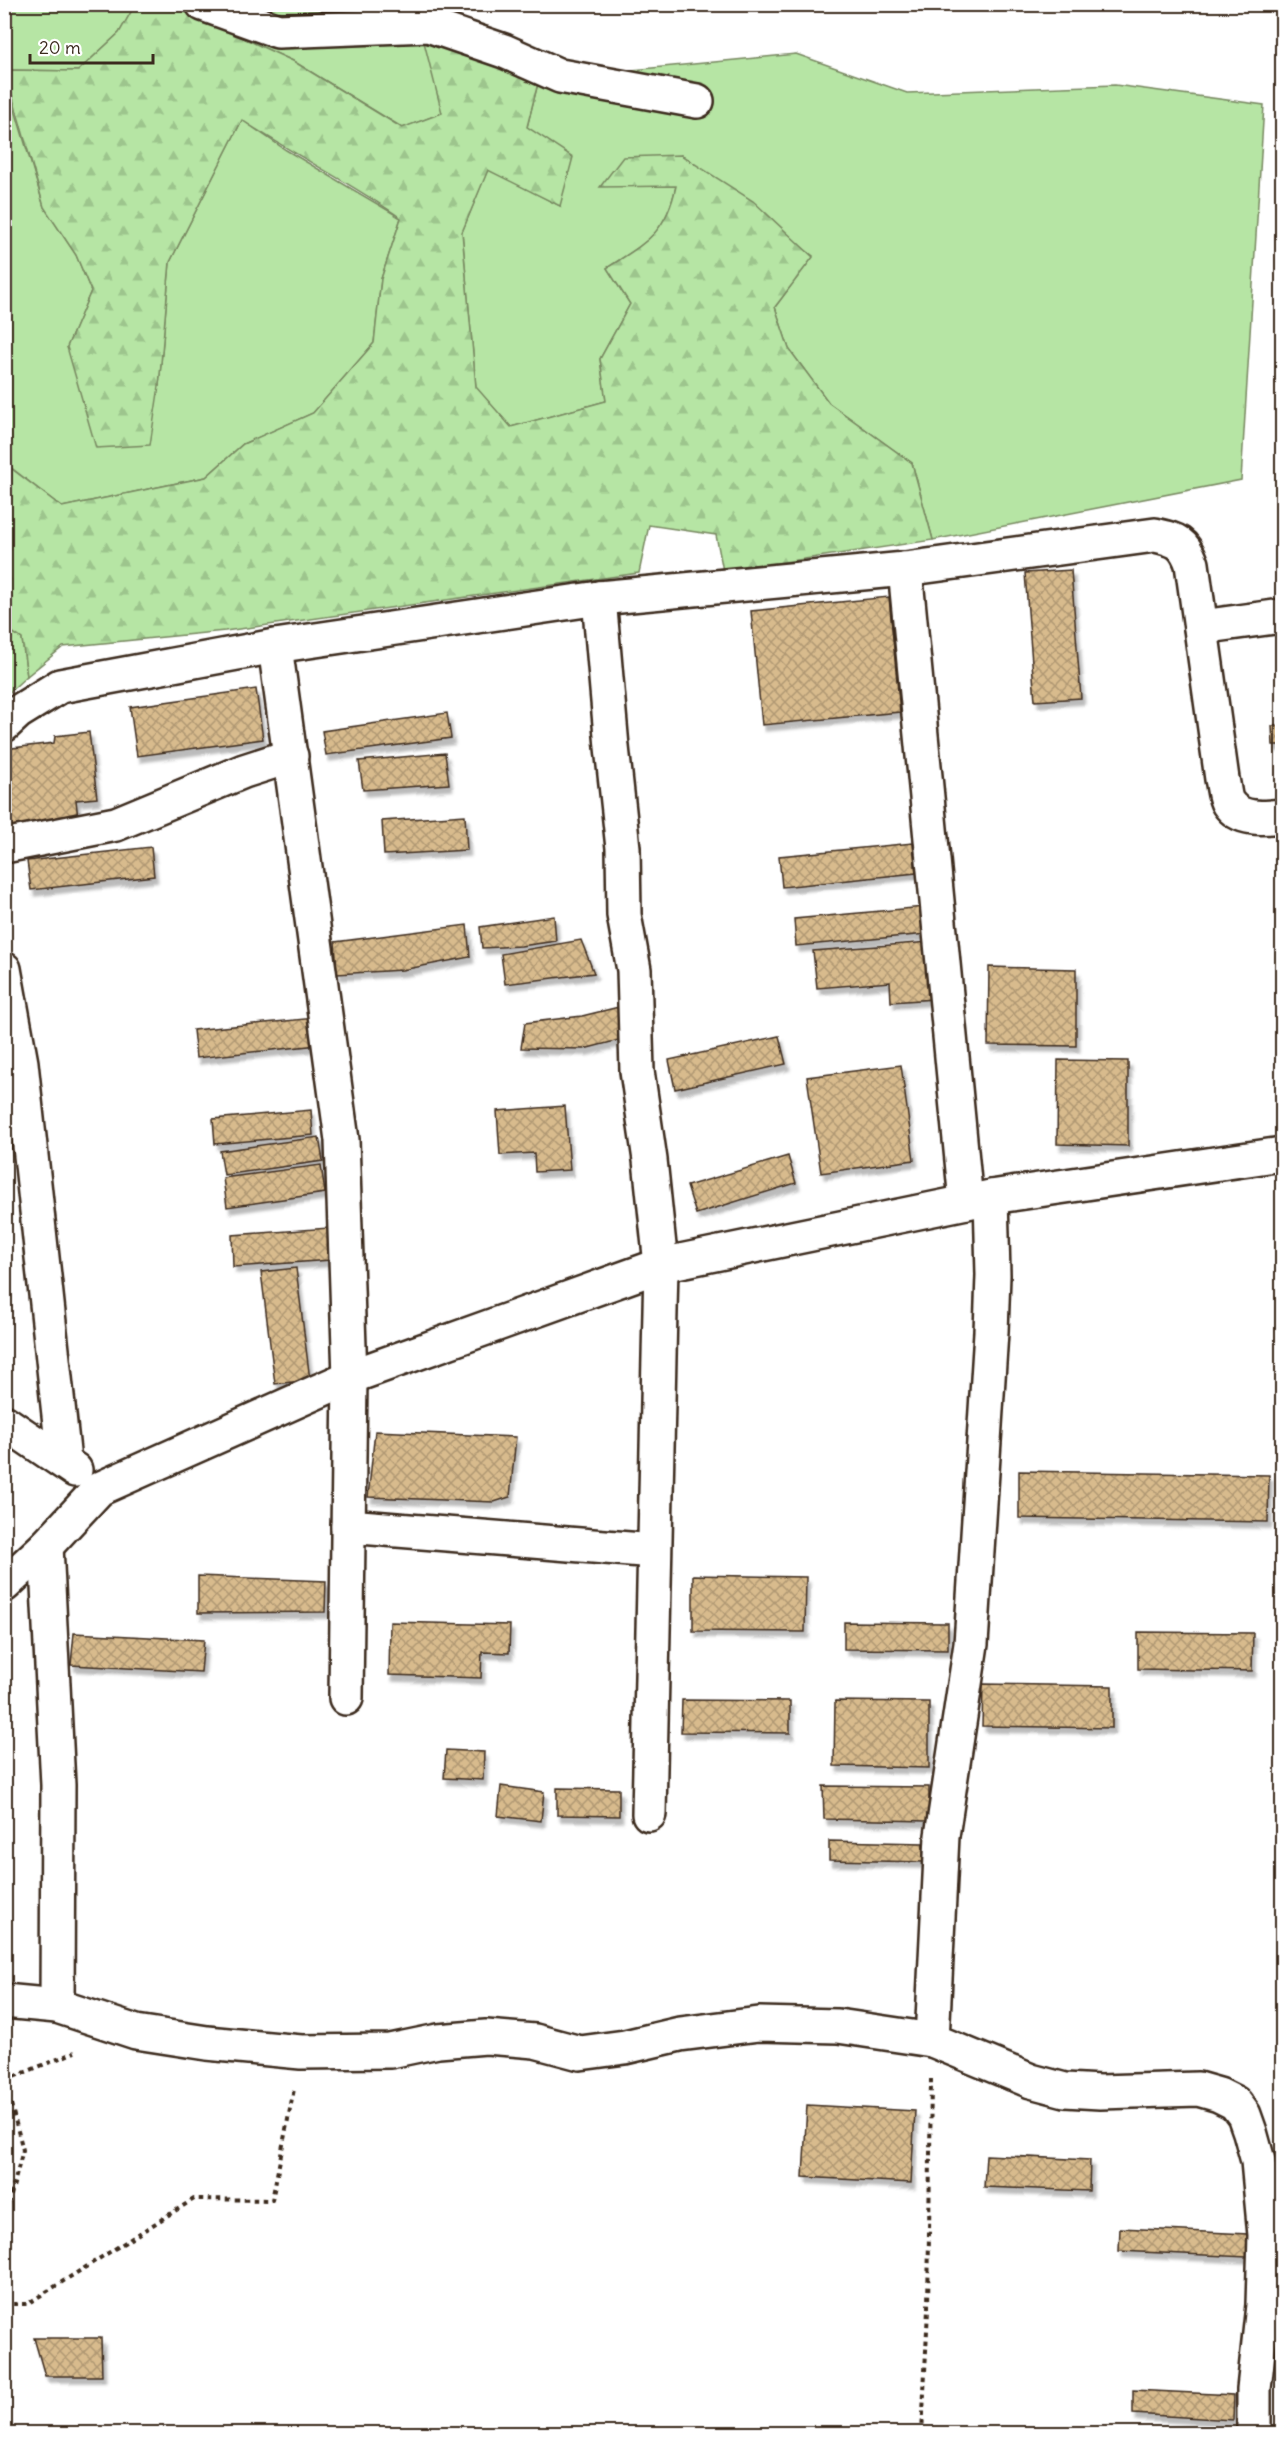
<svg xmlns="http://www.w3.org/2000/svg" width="1287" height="2438" viewBox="0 0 1287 2438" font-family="Delius,sans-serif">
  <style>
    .grass { fill: #b6e5a4; stroke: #788861; stroke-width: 1.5 }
    .forest { fill: url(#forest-firs); stroke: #788861; stroke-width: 1.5 }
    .building { fill: url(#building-cross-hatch); stroke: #3b2a1e; stroke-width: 1.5; filter: url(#shadow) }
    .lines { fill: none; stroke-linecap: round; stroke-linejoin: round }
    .minor-casing { stroke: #3b2a1e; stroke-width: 38 }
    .path { stroke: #3b2a1e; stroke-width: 4; stroke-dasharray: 4.5 4.5; stroke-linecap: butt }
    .minor { stroke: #fff; stroke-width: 33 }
  </style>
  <defs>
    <pattern id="forest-firs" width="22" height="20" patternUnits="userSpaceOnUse" patternTransform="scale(1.5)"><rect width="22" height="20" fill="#b6e5a4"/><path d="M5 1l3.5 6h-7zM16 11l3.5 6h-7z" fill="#9dc58d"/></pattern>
    <pattern id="building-cross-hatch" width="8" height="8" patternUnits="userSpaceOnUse" patternTransform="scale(1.5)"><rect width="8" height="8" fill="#d8bb8d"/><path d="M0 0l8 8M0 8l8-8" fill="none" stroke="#b09873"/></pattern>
    <filter id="shadow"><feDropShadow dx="3.5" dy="6" stdDeviation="1.5" flood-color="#0004"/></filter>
  </defs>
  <rect width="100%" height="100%" fill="#fff"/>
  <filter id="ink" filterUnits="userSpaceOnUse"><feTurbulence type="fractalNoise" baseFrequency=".0167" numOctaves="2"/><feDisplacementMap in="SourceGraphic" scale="12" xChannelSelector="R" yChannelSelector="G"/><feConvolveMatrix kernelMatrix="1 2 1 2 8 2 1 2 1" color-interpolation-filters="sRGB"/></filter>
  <g filter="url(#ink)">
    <!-- grass -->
    <g class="grass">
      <polygon points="282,4 405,5 435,10 442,113 403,128 293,61 168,5 244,5 264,11"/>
      <polygon points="5,5 135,5 119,33 78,71 5,70"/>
      <path d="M 796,54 L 907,93 L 1115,85 L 1264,105 L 1241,480 L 933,540 L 912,463 L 829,403 L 789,349 L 775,307 L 813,256 L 681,155 L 601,186 L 676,186 C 666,235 646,242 607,268 L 630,304 L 600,359 L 606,401 L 511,427 L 476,388 L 462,232 L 488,169 L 560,206 L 527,127 L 539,79 Z"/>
      <polygon points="4,73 44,207 76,255 91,291 67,347 159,386 170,262 242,120 286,150 401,218 381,279 374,343 313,413 243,444 206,477 62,507 5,463"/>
      <polygon points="5,627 22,639 27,676 5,696"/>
    </g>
    <!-- forest -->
    <path class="forest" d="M 135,5 L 168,5 L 193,15 L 293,61 L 402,128 L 442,113 L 424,42 L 504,51 L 539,79 L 527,127 L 573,157 L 560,206 L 488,170 L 462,232 L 476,387 L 511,427 L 606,401 L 600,359 L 630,304 L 607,268 C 645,243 666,234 676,186 L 600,187 L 623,157 L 681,155 L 753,201 L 813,257 L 775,307 L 789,349 L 829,403 L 912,463 L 933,540 L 723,571 L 716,535 L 649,525 L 639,573 L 225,631 L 63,647 L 27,676 L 22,639 L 5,627 L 4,463 L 62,507 L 206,477 L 243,444 L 313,413 L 374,343 L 381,279 L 401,218 C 350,182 294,155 242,120 L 170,262 L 159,386 L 150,445 L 96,448 L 67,347 L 91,291 L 76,255 L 44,207 L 5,70 L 78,71 L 119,33 Z"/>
    <!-- building -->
    <g class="building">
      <polygon points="1071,570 1081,698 1035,701 1025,573"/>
      <polygon points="889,597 900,712 762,725 751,611"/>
      <polygon points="256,689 263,739 137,756 130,707"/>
      <polygon points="447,713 451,738 326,755 322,731"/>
      <polygon points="1282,725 1282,745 1273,745 1272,726"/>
      <polygon points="89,732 97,798 76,800 78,818 11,826 4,777 4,749 54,743 55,736"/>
      <polygon points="445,753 449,784 363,790 359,761"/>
      <polygon points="465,815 467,850 384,855 382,821"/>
      <polygon points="913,843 916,873 782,887 779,856"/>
      <polygon points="151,847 154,876 31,890 27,861"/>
      <polygon points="924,907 927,934 796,946 794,919"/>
      <polygon points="554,916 556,941 521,946 482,948 480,927"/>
      <polygon points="467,925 470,957 402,970 337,974 335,942"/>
      <polygon points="581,940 594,973 505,984 501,954"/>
      <polygon points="930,942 935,999 891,1002 890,982 817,988 813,951"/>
      <polygon points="989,967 1076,969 1076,1046 988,1045"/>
      <polygon points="627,1005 627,1038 584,1049 521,1048 525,1023 582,1016"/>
      <polygon points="315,1018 318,1045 196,1058 193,1030"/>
      <polygon points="779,1036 786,1064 675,1089 669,1060"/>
      <polygon points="1058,1060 1128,1061 1128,1146 1057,1144"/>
      <polygon points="901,1065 914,1160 821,1173 807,1077"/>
      <polygon points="565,1106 570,1170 535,1172 534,1153 500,1155 497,1111"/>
      <polygon points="311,1110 313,1135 215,1144 213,1119"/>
      <polygon points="319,1137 323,1161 224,1175 220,1151"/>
      <polygon points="788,1156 796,1183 696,1214 687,1186"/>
      <polygon points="321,1165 325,1193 227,1207 223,1178"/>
      <polygon points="329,1228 331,1260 233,1267 232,1235"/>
      <polygon points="296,1268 310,1380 275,1384 261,1272"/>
      <polygon points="375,1431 516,1437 510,1497 494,1502 368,1497"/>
      <polygon points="1019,1471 1269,1475 1268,1522 1019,1518"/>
      <polygon points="693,1575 806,1577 805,1632 693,1631"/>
      <polygon points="198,1576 326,1581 325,1612 198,1613"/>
      <polygon points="390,1622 510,1625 509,1653 482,1652 481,1678 389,1675"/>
      <polygon points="844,1622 948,1623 948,1650 844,1649"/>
      <polygon points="1138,1632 1253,1633 1252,1671 1138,1669"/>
      <polygon points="74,1633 204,1640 201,1672 71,1665"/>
      <polygon points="983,1684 1112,1686 1112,1728 982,1726"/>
      <polygon points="682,1700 790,1701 790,1733 681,1732"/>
      <polygon points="835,1701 929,1702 929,1768 834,1766"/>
      <polygon points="446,1750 484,1752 483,1780 444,1778"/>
      <polygon points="501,1786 544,1792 541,1821 498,1816"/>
      <polygon points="823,1786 929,1787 929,1821 824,1819"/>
      <polygon points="557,1788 619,1789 619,1816 557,1815"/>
      <polygon points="829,1841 923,1843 923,1862 829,1860"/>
      <polygon points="807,2105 915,2111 911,2183 803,2177"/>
      <polygon points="986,2155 1090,2160 1089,2191 984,2187"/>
      <polygon points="1120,2228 1248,2234 1247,2257 1119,2251"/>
      <polygon points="34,2338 101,2338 102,2376 45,2376"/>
      <polygon points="1133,2390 1234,2395 1233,2420 1133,2414"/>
    </g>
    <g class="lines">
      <!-- minor casing -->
      <g class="minor-casing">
        <g id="minor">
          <polyline points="203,4 278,31 428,25 504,51 560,76 697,101"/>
          <polyline points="905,569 966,1202"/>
          <polyline points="599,598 612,747 623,848 624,915 634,970 637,1071 650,1160 661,1265 649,1814"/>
          <polyline points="1201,627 1282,616"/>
          <polyline points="275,646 342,1140 350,1377 346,1698"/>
          <path d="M 4,725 L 18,712 L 60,686 L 275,646 L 599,598 L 905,569 L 1155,535 C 1177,540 1184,542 1192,564 L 1222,779 C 1224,786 1224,797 1228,803 C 1240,821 1264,818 1282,816"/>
          <polyline points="4,846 116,824 244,771 291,756"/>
          <polyline points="4,969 21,1063 64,1461"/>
          <polyline points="4,1422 75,1470"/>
          <polyline points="348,1526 654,1551"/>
          <polyline points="46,1546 58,1785 57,2006"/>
          <polyline points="4,1585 46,1546 99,1489 350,1377 661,1265 991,1197 1282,1154"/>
          <polyline points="4,2001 57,2006 136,2032 207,2043 301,2052 390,2051 438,2041 486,2037 535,2041 580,2053 625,2047 680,2034 759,2024 838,2026 932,2040 1031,2081 1065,2090 1100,2092 1198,2089 1219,2095 1235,2103 1244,2115 1250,2132 1258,2161 1265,2235 1263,2305 1254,2389 1254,2434"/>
          <polyline points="932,2040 942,1836 971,1644 991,1332 993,1275 991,1197"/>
        </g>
      </g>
      <!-- path -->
      <g class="path">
        <polyline points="4,2078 23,2150 4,2221"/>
        <polyline points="6,2080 75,2052"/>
        <polyline points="4,2304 27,2304 194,2199 272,2200 294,2089"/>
        <polyline points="922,2434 928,2309 931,2079"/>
      </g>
      <!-- minor -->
      <use href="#minor" class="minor"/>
    </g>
  </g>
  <!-- margin -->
  <rect width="1287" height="2438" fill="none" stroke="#fff" stroke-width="24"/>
  <rect x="12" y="12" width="1263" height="2414" fill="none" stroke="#3b2a1e" stroke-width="2" filter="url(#ink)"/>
  <!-- scale -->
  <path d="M30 54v9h123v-9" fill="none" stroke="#3b2a1e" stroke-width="3"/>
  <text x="39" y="54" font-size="18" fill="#3b2a1e" stroke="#ffffff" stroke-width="4.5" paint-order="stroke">20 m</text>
</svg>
